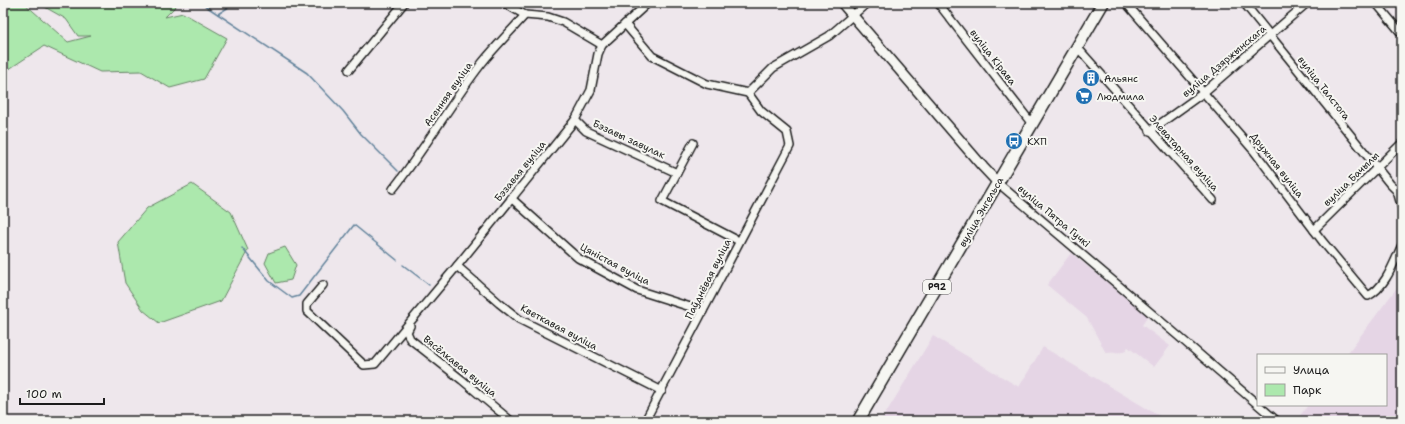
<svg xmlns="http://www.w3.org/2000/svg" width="1405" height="424" viewBox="0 0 1405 424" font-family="'Shantell Sans',sans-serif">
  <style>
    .built { fill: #e5d5e5 }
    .green { fill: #ace8ad; stroke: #648264 }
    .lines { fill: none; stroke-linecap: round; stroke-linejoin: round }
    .stream { stroke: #62839b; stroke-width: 1.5 }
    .street-casing { stroke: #1c1c1c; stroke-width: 10 }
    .secondary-casing { stroke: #1c1c1c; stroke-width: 12 }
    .primary-casing { stroke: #1c1c1c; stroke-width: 14 }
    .street { stroke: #f6f6f2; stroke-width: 7 }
    .secondary { stroke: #f6f6f2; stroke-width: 9 }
    .primary { stroke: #f6f6f2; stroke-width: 11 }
    .labels { text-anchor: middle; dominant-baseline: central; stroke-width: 4; stroke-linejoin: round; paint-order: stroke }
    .shield { fill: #f6f6f2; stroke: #5d5d5c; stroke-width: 1 }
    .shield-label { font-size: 9px; font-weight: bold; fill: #1c1c1c }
    .street-label { font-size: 10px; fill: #1c1c1c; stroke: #f6f6f2 }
    .poi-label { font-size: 10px; fill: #1c1c1c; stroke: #f6f6f2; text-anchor: start }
  </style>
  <rect width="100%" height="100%" fill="#eee7ec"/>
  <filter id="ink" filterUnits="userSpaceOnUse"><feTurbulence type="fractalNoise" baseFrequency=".025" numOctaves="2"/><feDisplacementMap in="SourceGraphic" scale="8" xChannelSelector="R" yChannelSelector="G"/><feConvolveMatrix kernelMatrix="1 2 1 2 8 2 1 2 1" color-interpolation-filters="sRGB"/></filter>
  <g filter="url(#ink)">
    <!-- built -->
    <g class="built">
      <polygon points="1071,253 1148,316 1142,325 1170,346 1154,367 1128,347 1124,352 1106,353 1087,318 1047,285"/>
      <polygon points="1402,281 1402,421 1296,421 1308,405 1386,405 1386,355 1346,355"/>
      <polygon points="933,336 1019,387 1043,347 1168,421 881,421"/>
    </g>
    <!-- green -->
    <g class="green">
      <polygon points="3,3 24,3 68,42 91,36 78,36 66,19 43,6 43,3 179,3 165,17 183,13 227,38 204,79 170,88 141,71 100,72 44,46 3,73"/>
      <polygon points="192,184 231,212 248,250 221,301 159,323 143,310 125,283 118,242 147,208"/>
      <polygon points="285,247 296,265 291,280 276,283 265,263 269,253"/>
    </g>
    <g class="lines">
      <!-- stream -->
      <g class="stream">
        <polyline points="201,3 307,73 343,111 361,134 398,171"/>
        <polyline points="218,14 235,3"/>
        <polyline points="242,248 269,281 292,298 299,296 354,225 397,260"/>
        <polyline points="403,265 429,285"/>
      </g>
      <!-- street casing -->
      <g class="street-casing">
        <g id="street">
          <polyline points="504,3 525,15 548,17 563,22 602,45"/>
          <polyline points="938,3 1032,124"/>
          <path d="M 1126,3 L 1254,151 L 1323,242 L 1368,296 C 1386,287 1394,262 1402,245"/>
          <polyline points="1244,3 1390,184 1397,191 1402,208"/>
          <polyline points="1376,3 1402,34"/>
          <polyline points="625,24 652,56 707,84 748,93 761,111 787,132 790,146 645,421"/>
          <polyline points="1077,47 1213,200"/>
          <polyline points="349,70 404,3"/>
          <polyline points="748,93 773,68 829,36 867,3"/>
          <polyline points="575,120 586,131 677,173"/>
          <polyline points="1150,131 1203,93 1307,3"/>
          <polyline points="693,143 662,201 739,241"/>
          <polyline points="998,183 1177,335 1277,421"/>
          <path d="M 393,189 C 425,149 450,104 482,63 C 495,47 511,31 525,15"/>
          <polyline points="511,198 578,258 637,290 703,311"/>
          <polyline points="1314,230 1402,143"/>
          <polyline points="457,266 499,303 519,319 662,391"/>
          <polyline points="323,285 307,304 307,311 364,365 375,364 457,266 575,120 591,90 598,54 602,45 648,3"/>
          <polyline points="410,326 407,332 410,339 462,380 511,421"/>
        </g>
      </g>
      <!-- secondary casing -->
      <g class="secondary-casing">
        <polyline id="secondary" points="842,3 983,167 998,183"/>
      </g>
      <!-- primary casing -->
      <g class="primary-casing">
        <polyline id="primary" points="858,421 1103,3"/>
      </g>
      <!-- street -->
      <use href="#street" class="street"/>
      <!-- secondary -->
      <use href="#secondary" class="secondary"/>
      <!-- primary -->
      <use href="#primary" class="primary"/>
    </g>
  </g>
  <!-- icons -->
  <defs>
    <g id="building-disc" transform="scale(0.9)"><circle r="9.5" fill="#1f6fb2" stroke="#f6f6f2"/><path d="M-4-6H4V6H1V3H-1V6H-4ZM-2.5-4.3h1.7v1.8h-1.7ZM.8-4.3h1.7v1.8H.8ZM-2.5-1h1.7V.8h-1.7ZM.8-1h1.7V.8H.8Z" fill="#fff"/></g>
    <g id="supermarket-disc" transform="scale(0.9)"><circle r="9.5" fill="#1f6fb2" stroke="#f6f6f2"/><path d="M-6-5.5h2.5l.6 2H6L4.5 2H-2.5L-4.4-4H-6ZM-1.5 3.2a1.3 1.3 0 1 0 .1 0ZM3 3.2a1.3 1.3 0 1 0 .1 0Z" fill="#fff"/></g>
    <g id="bus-disc" transform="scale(0.9)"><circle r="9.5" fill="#1f6fb2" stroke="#f6f6f2"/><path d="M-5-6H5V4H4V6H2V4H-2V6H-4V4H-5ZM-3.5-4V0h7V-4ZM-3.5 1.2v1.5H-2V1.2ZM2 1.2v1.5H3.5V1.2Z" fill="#fff"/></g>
  </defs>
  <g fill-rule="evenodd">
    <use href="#building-disc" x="1091" y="78"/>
    <use href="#supermarket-disc" x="1084" y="96"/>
    <use href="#bus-disc" x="1014" y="141"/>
  </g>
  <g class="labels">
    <!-- shield labels -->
    <rect class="shield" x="923" y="280" width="28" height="14" rx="3"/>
    <g class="shield-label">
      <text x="937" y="287">Р92</text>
    </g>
    <!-- street labels -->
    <g class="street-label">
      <text transform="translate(993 57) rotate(52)">вуліца Кірава</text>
      <text transform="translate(1224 61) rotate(-40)">вуліца Дзяржынскага</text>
      <text transform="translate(1324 88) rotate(52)">вуліца Талстога</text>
      <text transform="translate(448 94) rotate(-55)">Асенняя вуліца</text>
      <text transform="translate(629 139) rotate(25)">Бэзавы завулак</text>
      <text transform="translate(1184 153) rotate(48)">Элеватарная вуліца</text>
      <text transform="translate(1277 165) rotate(52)">Дружная вуліца</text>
      <text transform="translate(520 171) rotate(-51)">Бэзавая вуліца</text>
      <text transform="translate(1351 179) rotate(-44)">вуліца Бачылы</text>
      <text transform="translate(981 212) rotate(-60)">вуліца Энгельса</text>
      <text transform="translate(1054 216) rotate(40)">вуліца Пятра Гучкі</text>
      <text transform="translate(615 264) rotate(28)">Цяністая вуліца</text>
      <text transform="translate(708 279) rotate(-63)">Паўднёвая вуліца</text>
      <text transform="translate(559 327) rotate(28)">Кветкавая вуліца</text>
      <text transform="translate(460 366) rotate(39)">Вясёлкавая вуліца</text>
    </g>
    <!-- poi labels -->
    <g class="poi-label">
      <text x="1104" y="78">Альянс</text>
      <text x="1097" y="96">Людмила</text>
      <text x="1027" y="141">КХП</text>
    </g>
  </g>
  <!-- margin -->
  <rect width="1405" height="424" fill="none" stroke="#f6f6f2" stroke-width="16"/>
  <rect x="8" y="8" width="1389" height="408" fill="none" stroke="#1c1c1c" stroke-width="1.5" filter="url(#ink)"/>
  <!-- legend -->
  <rect x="1257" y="354" width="130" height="52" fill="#f6f6f2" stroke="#9f9f9c"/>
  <rect x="1265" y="367" width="20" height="6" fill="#f6f6f2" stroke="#9f9f9c"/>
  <text x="1293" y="374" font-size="12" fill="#1c1c1c">Улица</text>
  <rect x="1265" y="384" width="20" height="12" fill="#ace8ad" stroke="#9f9f9c"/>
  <text x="1293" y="394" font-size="12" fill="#1c1c1c">Парк</text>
  <!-- scale -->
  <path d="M20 398v6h84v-6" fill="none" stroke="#1c1c1c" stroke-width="2"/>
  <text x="26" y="398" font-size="12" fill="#1c1c1c" stroke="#f6f6f2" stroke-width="3" paint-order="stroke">100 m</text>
</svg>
